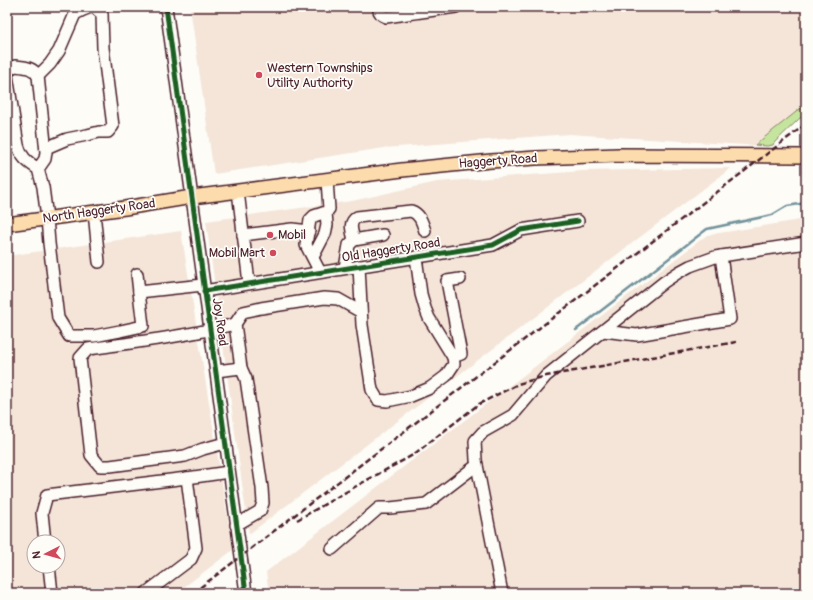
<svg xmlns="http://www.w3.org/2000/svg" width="813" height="600" viewBox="0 0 813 600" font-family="Pangolin,sans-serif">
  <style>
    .built { fill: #f4e5d8; fill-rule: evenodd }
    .green { fill: #c5e59e; stroke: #888264 }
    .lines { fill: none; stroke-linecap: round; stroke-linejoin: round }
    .stream { stroke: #73939c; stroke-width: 2.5 }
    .minor-casing { stroke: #4a1f2b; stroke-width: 14 }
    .major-casing { stroke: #4a1f2b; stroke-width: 16 }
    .minor { stroke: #fdfcf7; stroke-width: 11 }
    .major { stroke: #fcdcac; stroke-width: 13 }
    .rail { stroke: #4a1f2b; stroke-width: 2.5; stroke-dasharray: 6 3; stroke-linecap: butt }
    .cycleway-casing { stroke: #fdfcf7; stroke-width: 8 }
    .cycleway { stroke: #1b5e20; stroke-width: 5 }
    .poi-dot { fill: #d1495b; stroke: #fdfcf7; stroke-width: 1.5 }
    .labels { text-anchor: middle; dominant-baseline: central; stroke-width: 3.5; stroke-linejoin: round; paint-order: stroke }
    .poi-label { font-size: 13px; fill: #4a1f2b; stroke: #fdfcf7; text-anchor: start }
    .street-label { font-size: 13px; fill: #4a1f2b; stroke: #fdfcf7 }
  </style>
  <rect width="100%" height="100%" fill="#fdfcf7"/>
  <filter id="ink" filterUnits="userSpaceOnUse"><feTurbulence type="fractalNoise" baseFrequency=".025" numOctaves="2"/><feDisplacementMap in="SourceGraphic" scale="8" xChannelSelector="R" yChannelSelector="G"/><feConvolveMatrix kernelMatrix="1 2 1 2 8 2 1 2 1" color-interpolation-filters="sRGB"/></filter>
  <g filter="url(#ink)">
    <!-- built -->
    <g class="built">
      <polygon points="190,7 806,7 806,110 761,146 569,134 384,148 214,174"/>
      <polygon points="731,168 249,534 206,221 352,201 437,182 583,171"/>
      <polygon points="806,219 806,593 269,593 266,572 707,235"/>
      <path d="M 181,231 L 233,550 L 176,593 L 7,593 L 7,256 ZM 34,542 L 58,542 L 58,566 L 34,566 Z"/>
    </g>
    <!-- green -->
    <polygon class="green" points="806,104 806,116 800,118 774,143 773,145 767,146 755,145"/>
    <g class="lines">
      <!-- stream -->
      <polyline class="stream" points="576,330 707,229 772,215 787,206 806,203"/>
      <!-- minor casing -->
      <g class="minor-casing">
        <g id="minor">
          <polyline points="166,7 246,593"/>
          <path d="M 378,7 C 379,13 381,15 386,17 L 456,7"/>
          <polyline points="38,76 50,64 59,51 75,14 83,10 91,7"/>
          <polyline points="46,148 67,139 87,135 99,132 108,132 113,126 103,48 102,14 94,7"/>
          <path d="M 38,169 C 28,162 21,158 18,145 L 7,75 L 10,69 L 15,66 C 25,67 33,67 38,76 L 46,152 L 45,159 L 38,169 L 43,187 L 47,218 L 49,243 L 58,318 L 69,336 L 94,336 L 120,331 L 143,326 L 139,292"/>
          <polyline points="238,191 249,283"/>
          <polyline points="94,212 99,262"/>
          <polyline points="243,235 292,229 309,231"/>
          <path d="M 354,240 C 352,230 348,223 357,217 L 411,211 C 420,214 422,222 425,231"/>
          <polyline points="313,257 325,234 327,225 326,212"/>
          <polyline points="359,266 362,325 372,390 378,400 387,401 411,396 430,388 446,376 454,364 453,357 429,318 425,308 421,294 416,257"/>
          <polyline points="345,268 349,245 354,240 383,235"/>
          <polyline points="320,272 306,245 310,220 314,216 326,212 329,209 327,180"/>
          <polyline points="137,274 139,292 203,285"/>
          <polyline points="204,291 493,245 521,230 578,221"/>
          <polyline points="235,324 243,312 261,308 324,298 338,299 361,312"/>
          <polyline points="603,331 637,335 730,319 721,256"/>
          <polyline points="453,357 461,354 447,281 460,279"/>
          <polyline points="216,371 241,368"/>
          <path d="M 225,443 L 203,449 L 185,456 L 110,466 L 100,466 L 91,455 L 80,358 L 88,349 C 138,342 187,336 235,324 L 241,368 L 246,379 L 262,488 L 263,503 L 260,511 L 236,525"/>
          <polyline points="45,542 42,513 47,495 187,478 229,472"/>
          <polyline points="332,549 379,508 390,508 426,504 477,465"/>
          <polyline points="49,566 52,593"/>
          <polyline points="146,593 191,559 196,548 187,478"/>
          <polyline points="502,593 476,460 475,441 483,432 513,415 546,376 664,282 679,272 690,266 715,257 806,243"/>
        </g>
      </g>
      <!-- major casing -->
      <g class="major-casing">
        <polyline id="major" points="7,224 125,208 192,197 402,170 491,161 536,158 618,155 806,156"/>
      </g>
      <!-- minor -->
      <use href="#minor" class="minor"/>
      <!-- major -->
      <use href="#major" class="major"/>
      <!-- rail -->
      <g class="rail">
        <polyline points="297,520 360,484 413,455 479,404 518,384 546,376 736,342"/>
        <polyline points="193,593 806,124"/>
      </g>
      <!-- cycleway casing -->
      <g class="cycleway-casing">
        <g id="cycleway">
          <polyline points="166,7 246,593"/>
          <polyline points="204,291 493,245 521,230 578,221"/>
        </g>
      </g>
      <!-- cycleway -->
      <use href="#cycleway" class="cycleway"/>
    </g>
  </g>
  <!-- markers -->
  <g class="poi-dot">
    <circle cx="259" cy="75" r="4"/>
    <circle cx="270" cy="235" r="4"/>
    <circle cx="273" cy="253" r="4"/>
  </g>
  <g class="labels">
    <!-- poi labels -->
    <g class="poi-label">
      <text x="267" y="68">Western Townships<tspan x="267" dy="15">Utility Authority</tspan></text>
      <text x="278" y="235">Mobil</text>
      <text x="265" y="253" text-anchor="end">Mobil Mart</text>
    </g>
    <!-- street labels -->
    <g class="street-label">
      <text transform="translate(498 161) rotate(-4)">Haggerty Road</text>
      <text transform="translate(99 211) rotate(-8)">North Haggerty Road</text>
      <text transform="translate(391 250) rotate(-9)">Old Haggerty Road</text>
      <text transform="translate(220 322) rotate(82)">Joy Road</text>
    </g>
  </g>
  <!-- margin -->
  <rect width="813" height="600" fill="none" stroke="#fdfcf7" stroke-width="24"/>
  <rect x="12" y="12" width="789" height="576" fill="none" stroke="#4a1f2b" stroke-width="1.5" filter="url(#ink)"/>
  <!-- north arrow -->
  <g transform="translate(46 554) rotate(264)"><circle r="19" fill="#fdfcf7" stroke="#b5a4a5"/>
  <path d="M0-3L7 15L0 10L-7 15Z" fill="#d1495b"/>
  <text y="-6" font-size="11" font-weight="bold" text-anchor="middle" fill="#4a1f2b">N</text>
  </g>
</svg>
